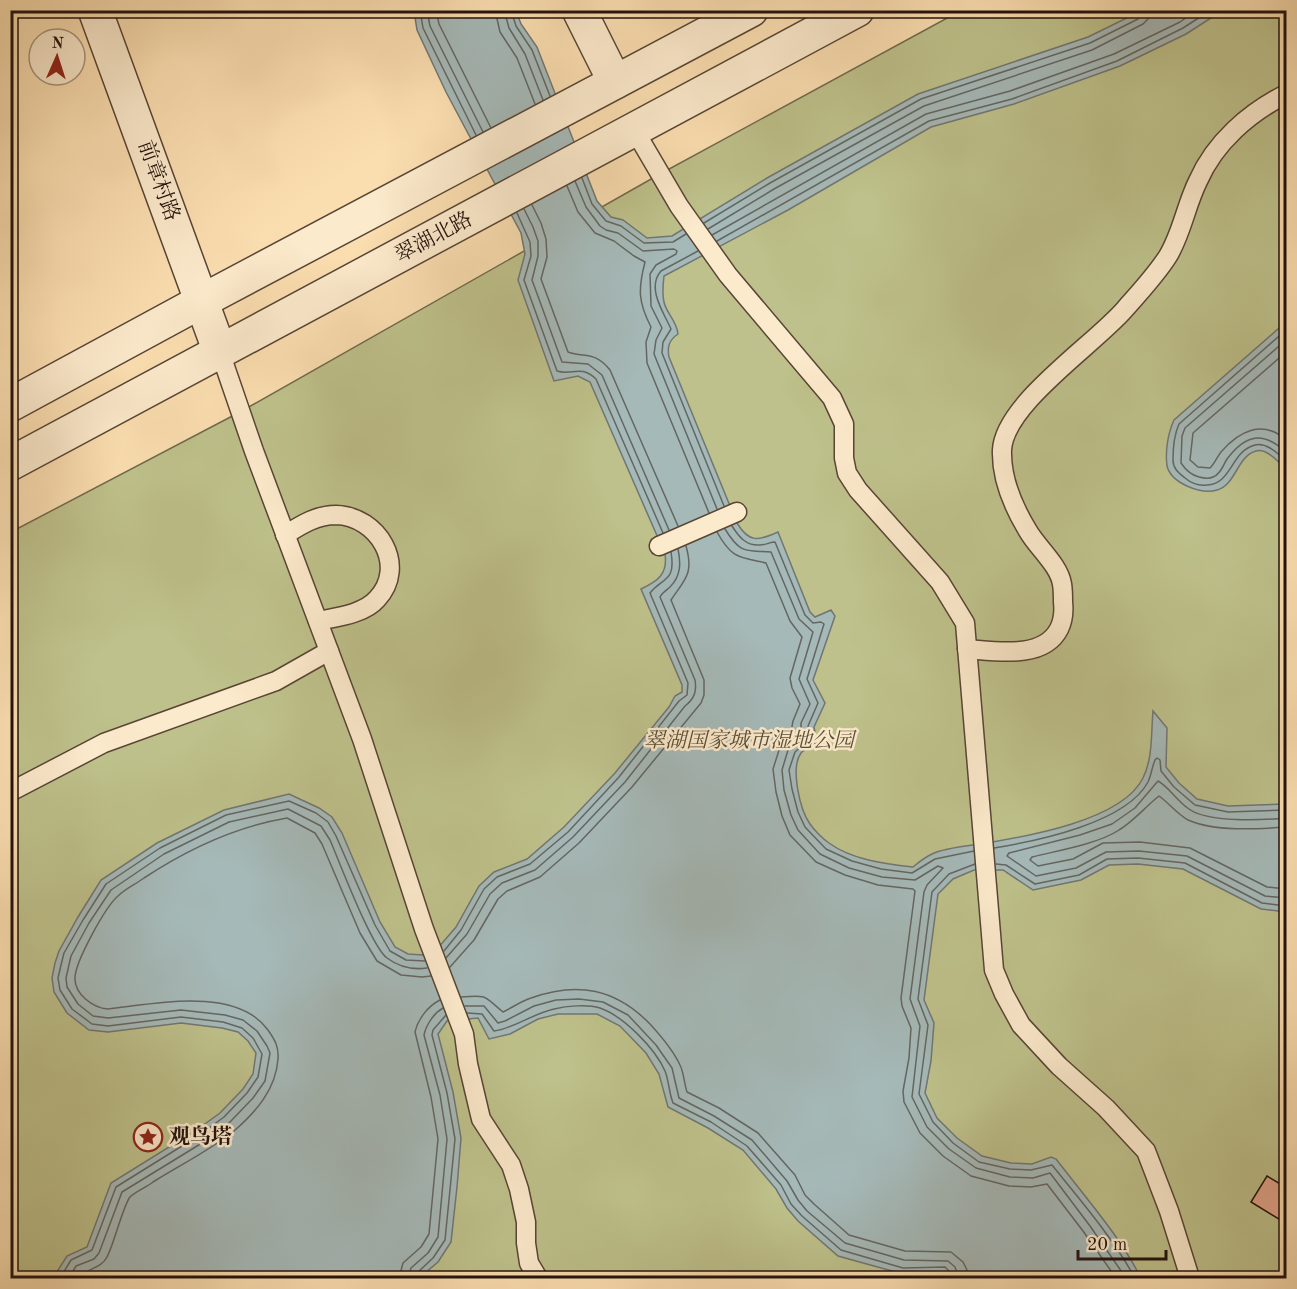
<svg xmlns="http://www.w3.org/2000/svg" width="1297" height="1289" viewBox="0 0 1297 1289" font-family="'Old Standard TT','Noto Serif SC',serif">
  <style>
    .green { fill: #bec18b; stroke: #706a4c; stroke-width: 1.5 }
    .water { fill: #a5b9b8; stroke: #717673; stroke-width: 1.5 }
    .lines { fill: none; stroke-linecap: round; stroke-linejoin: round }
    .shore { stroke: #646662; stroke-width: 1.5 }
    .building { fill: #e3a68d; stroke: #22120c; stroke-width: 1.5 }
    .service-casing { stroke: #584535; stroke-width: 21 }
    .minor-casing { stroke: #584535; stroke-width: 36 }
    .tertiary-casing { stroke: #584535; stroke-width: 36 }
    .service { stroke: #fceacc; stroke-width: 18 }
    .minor { stroke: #fceacc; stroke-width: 33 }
    .tertiary { stroke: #fceacc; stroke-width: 33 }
    .labels { text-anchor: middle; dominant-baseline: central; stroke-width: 5; stroke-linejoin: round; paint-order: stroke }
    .street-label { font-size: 21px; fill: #22120c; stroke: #fceacc }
    .park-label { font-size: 21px; font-style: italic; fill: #594f38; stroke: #fceacc }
    .poi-label { font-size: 21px; font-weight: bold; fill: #22120c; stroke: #fceacc; text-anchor: start }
  </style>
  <rect width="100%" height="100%" fill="#fbdeb0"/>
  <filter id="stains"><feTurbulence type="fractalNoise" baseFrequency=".00333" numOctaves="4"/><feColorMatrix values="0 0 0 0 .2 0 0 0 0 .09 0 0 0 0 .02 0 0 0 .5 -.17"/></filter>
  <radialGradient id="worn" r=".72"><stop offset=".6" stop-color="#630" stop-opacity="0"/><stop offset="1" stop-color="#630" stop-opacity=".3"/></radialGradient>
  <!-- green -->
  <polygon class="green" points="960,11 1286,11 1286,1278 11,1278 11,532 240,412 660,174"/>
  <!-- water -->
  <g class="water">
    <path d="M 414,11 L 516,11 L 521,24 L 537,47 L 597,201 L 611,217 L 623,220 L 647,238 L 672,236 L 767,178 L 918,94 L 1088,37 L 1141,11 L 1222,11 L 1186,34 L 1120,66 L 1014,104 L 931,127 L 788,210 L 664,276 C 663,284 662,294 664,302 C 666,313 677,321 678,334 C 669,340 667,347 669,357 L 737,523 C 749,543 758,541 778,532 L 810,612 L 815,617 L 831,610 L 835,616 L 813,680 L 825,703 L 814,727 L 817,743 C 812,746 804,749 801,753 C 790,768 800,810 810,824 C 814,830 823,839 829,843 C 852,860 886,864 913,867 C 919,862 925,857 932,854 C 944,848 967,846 981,844 C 1024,837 1122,821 1143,778 C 1153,758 1151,733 1153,711 L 1167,728 L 1166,767 L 1179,783 L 1197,799 L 1228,806 L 1286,804 L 1286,912 L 1261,909 L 1183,869 L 1138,864 L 1109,865 L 1081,880 L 1033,890 L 1003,870 L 974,870 L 953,879 L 938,894 L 924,1000 L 934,1023 L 931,1061 L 925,1093 L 937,1118 L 957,1138 L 982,1156 L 1011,1163 L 1032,1164 L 1051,1157 L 1056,1159 C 1086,1198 1119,1235 1141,1278 L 947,1278 L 944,1273 L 903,1274 L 838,1256 L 798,1221 L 787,1208 L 776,1189 L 743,1150 L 708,1128 L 668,1107 L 659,1074 L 646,1053 L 620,1026 L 597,1014 L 558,1014 L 538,1019 L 510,1034 L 489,1039 L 478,1018 L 447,1021 L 438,1034 L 453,1092 L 461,1138 L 457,1187 L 451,1242 L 438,1262 L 419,1278 L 53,1278 L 67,1256 L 87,1247 L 111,1183 L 195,1131 L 220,1113 L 243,1089 L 253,1074 L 256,1053 L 248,1041 L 238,1032 L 222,1028 L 181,1023 L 108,1032 L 89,1030 L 67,1013 L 54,992 L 52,978 L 55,963 L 59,951 L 78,917 L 101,880 L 157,843 L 224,810 L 289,794 L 319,808 L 332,817 L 342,833 L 380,922 L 395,947 L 408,954 L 423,955 L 438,948 L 456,927 L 479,886 L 494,872 L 527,859 L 564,827 L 615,773 L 669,707 L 675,696 L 682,692 L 682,685 L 641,589 C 658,581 668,574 665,554 L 590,382 L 578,376 L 554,381 L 518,280 L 525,254 L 521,233 L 446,92 L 417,30 Z"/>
    <path d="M 1286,322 L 1286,469 C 1278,462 1267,448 1256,451 C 1237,456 1236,485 1217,490 C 1201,495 1171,483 1167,466 C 1165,451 1168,433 1174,420 Z"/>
  </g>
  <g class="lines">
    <!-- shore -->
    <g class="shore">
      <polyline points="420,10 423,28 476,135"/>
      <polyline points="427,10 430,26 483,132"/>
      <polyline points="436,10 439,24 491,128"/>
      <polyline points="495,10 500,32 517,58 535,104"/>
      <polyline points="504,10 509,28 525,54 543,100"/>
      <polyline points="511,10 516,26 532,50 550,96"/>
      <polyline points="582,178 592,204 606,221 621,226 644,243 673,242 686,234"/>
      <polyline points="575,181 586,207 600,226 606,230 618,233 643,251 674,249 677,251 676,254 656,265 650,274 651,306 662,328 656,340 654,354 717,509"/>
      <path d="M 567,186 L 578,212 L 595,233 L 614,241 L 634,256 L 645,262 C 638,289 638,302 651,327 L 646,342 L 647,363 L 709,513"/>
      <path d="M 532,205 L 541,223 L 546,239 L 547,257 L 541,279 L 568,352 C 585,358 595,351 610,370 L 678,526"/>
      <polyline points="524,209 533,227 538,241 538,256 532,280 562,362 588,364 602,375 669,530"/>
      <path d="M 517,213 L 530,242 L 531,256 L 524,280 L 557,371 C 572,376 580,364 596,379 L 663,533"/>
      <polyline points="704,223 770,183 921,99 1090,43 1138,19 1142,10"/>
      <polyline points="708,229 774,189 924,106 1092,50 1143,24 1148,19 1149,10"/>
      <polyline points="712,235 926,114 1010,91 1114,54 1180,22 1197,10"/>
      <polyline points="717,241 929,121 1012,99 1117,61 1183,28 1211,10"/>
      <path d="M 698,251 L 661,271 C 646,288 664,313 671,329 L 663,342 L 662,353 L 724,506"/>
      <path d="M 1286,330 L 1179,424 C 1174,435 1173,447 1173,460 C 1173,469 1179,473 1185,478 C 1191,483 1199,486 1207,485 C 1232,484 1231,451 1255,445 C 1267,442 1278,454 1286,461"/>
      <path d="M 1286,340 L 1185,428 L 1182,436 L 1181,463 C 1185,469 1191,475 1199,477 C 1203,478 1209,479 1213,477 C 1221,474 1223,465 1227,459 C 1246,434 1263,431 1286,452"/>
      <path d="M 1286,352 L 1193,433 L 1190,460 L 1198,467 L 1210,468 C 1215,463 1217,457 1221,452 C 1239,431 1263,419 1286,440"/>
      <path d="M 732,526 C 739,537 746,546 760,545 C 766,545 770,542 775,542 L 805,615 L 813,623 L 821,622 L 824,624 L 807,679 L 818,703 L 808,726 L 810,739 L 795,752 L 789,770 L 792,789 L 798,812 L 805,827 L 826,849 L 852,861 L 881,869 L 912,873 L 935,859 L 974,851"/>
      <path d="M 725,529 C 741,555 746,550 771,552 L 799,619 L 813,632 L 799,679 L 810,704 L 801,723 L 801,736 L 791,744 L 788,750 L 782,770 L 784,790 L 791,815 L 798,830 L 820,854 L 849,868 L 882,877 L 915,880 L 938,866 L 943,868 L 927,885 L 924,892 L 910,999 L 920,1026 L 912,1097 L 927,1127 L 949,1149 L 976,1168 L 1010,1177 L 1033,1178 L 1050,1173 L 1090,1226 L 1126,1278"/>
      <path d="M 717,532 C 732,559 739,557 766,563 L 790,621 L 802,637 L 790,678 L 792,688 L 800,704 L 793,721 L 791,732 L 781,744 L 773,769 L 776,792 L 782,816 L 790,835 L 816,862 L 845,875 L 878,885 L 913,889 L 915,891 L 901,998 L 902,1006 L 911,1028 L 909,1058 L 903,1091 L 904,1102 L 920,1133 L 943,1156 L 971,1176 L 1009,1186 L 1031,1187 L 1047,1184 L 1083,1231 L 1116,1278"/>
      <path d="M 1286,818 C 1263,820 1208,823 1189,809 C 1177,801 1169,787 1158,781 L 1135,808 L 1112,824 L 1080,835 L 1009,853 L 1007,856 L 1036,876 L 1076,868 L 1106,852 L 1139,851 L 1187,856 L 1265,896 L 1286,898"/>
      <path d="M 1286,827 C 1257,829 1215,832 1188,820 C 1177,814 1169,803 1159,796 C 1145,807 1134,821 1119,830 C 1098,844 1056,851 1032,857 L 1030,860 L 1038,866 L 1073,859 L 1103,843 L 1140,842 L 1190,848 L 1267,887 L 1286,889"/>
      <path d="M 994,848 C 1037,841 1126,823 1148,782 C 1151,776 1152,767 1155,760 L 1157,758 L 1160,760 L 1161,771 L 1174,787 L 1195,805 L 1228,812 L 1286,810"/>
      <path d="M 975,864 L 949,874 L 932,892 L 918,999 L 928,1025 L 919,1094 L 933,1122 L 953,1143 L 979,1162 L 1010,1169 L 1031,1170 L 1052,1165 C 1081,1201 1113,1238 1135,1278"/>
      <polyline points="996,864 1006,865 1035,884 1079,875 1107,859 1138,858 1185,863 1262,903 1286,906"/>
      <path d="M 444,951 L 461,930 L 484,889 L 497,877 L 530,864 L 568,832 L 619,777 L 679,701 L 687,695 L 688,683 L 650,593 C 663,577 676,582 671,552"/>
      <path d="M 446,958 L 467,934 L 490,894 L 502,883 L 535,870 L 573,837 L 625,782 L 685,706 C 694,699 697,692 695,680 L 660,597 C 662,593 667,590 670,587 C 681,576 681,563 678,549"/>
      <path d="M 450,967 L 474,940 L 498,899 L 507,891 L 540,877 L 579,843 L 632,787 L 701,703 L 704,695 L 704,680 L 671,600 C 685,579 694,574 686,546"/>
      <path d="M 461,997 C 490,995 483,996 503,1012 C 512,1008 521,1001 531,998 C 578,981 616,989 650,1024 C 661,1036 673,1050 680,1065 C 684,1073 684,1083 687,1092 L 719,1108 L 758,1133 L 795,1175 L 805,1195 L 814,1204 L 849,1235 L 905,1251 L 951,1252 L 963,1262 L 967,1270 L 968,1278"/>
      <polyline points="465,1006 484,1006 498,1023 505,1021 534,1006 556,1000 579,999 603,1002 628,1015 656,1045 672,1068 679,1098 714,1116 752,1140 787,1181 798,1200 807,1211 845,1243 904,1260 948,1261 955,1267 959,1278"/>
      <path d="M 467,1013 L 482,1014 L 494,1031 C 515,1028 532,1014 554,1009 C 566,1006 587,1004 600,1008 C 623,1016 655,1048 665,1071 C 669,1081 669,1093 673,1103 L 711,1122 L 747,1146 L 781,1185 L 791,1204 L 802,1216 L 841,1250 L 903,1268 L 945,1267 L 949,1271 L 952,1278"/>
      <polyline points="60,1278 71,1260 92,1250 116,1187 198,1136 224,1117 247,1093 258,1077 262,1054 253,1038 242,1028 223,1022 181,1017 108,1026 92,1024 72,1009 60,990 58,978 61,965 64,953 83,920 106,884 160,848 226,815 289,801 316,813 328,822 336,836 375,925 390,951 406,960 425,961"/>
      <path d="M 69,1278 L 76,1266 L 94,1259 L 99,1253 L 122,1192 L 202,1143 L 229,1123 L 253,1098 L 265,1081 L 270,1053 L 267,1046 L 257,1031 L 243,1020 L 225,1015 L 181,1010 L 108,1018 L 93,1016 L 78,1004 L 67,987 L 66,978 L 71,956 L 89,923 L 111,890 L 164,854 L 229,822 L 288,809 L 321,826 L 330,840 C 340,863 371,946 387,958 C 399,967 413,970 427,968"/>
      <path d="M 79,1278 C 86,1268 101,1269 107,1257 C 114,1244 123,1206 130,1197 C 136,1191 147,1187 153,1182 C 180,1165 209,1151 234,1131 C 256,1112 276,1089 278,1059 C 279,1047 275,1040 268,1030 C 236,986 154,1004 108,1009 C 93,1008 74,994 75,977 C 76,961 105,907 118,896 C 125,889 136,884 144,878 C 188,849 234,827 287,818 L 315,833 L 322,844 L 360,933 L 377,961 L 401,975 L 422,977 L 431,976"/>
      <path d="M 399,1278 L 403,1263 L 421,1247 L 429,1234 L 438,1139 L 431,1097 L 415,1032 C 418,1019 428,1006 440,1000"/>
      <path d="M 408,1278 L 411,1268 L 428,1253 L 438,1237 L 447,1139 L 440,1095 L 424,1035 C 426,1025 434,1013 443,1008"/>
      <polyline points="416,1278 417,1273 433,1258 445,1240 455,1139 447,1093 432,1035 433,1030 446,1015"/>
    </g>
  </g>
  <!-- building -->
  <polygon class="building" points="1267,1176 1287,1188 1287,1224 1251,1202"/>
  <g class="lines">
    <!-- service casing -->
    <g class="service-casing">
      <g id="service">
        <polyline points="635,131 679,206 728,275 832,398 844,424 844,458 847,473 858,490 940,582 965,623 994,970 1004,994 1021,1025 1059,1066 1106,1108 1146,1151 1169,1211 1190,1278"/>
        <polyline points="220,352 254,451 362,739 424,929 464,1034 468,1064 481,1119 511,1165 519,1189 526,1222 526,1243 529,1263 538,1278"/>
        <path d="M 285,535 C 301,525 316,515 336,515 C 378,516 408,566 377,599 C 364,614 337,617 318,621"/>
        <polyline points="659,546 737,512"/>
        <path d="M 967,649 C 995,651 1043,660 1059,629 C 1063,621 1064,611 1063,602 C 1063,596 1063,590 1062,584 C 1059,565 1037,547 1028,531 C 1014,508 1001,478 1002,450 C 1004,404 1095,344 1125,309 C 1139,293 1156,275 1168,256 C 1182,233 1186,205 1198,181 C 1215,142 1249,113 1286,94"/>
        <polyline points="10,792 104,743 276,681 329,651"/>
      </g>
    </g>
    <!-- minor casing -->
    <g class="minor-casing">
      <polyline id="minor" points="579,10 615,82"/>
    </g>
    <!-- tertiary casing -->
    <g class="tertiary-casing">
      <g id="tertiary">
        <polyline points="95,10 220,352"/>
        <polyline points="10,405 202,301 751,10"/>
        <polyline points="10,464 857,10"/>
      </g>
    </g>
    <!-- service -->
    <use href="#service" class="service"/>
    <!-- minor -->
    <use href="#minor" class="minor"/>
    <!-- tertiary -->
    <use href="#tertiary" class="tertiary"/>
  </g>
  <!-- icons -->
  <defs>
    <g id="sight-ring" transform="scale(1.5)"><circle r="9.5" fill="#fceacc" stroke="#8f2418" stroke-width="1.5"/><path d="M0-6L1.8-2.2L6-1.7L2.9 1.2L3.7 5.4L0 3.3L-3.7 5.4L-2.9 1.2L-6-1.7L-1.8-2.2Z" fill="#8f2418"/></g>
  </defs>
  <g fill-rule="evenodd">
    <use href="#sight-ring" x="148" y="1137"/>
  </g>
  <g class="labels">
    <!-- street labels -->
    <g class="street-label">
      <text transform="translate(158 181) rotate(70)">前章村路</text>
      <text transform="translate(434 238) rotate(-28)">翠湖北路</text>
    </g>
    <!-- park labels -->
    <g class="park-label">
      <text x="749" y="741">翠湖国家城市湿地公园</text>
    </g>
    <!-- poi labels -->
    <g class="poi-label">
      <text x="169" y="1137">观鸟塔</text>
    </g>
  </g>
  <!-- margin -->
  <rect width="1297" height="1289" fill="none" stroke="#fbdeb0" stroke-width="36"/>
  <rect x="12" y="12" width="1273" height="1265" fill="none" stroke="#22120c" stroke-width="3"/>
  <rect x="18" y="18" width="1261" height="1253" fill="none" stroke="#22120c" stroke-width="1.5"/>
  <!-- north arrow -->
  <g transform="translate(57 57) rotate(3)"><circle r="28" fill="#fceacc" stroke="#a5947f" stroke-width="1.5"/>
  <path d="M0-4.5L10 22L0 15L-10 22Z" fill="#8f2418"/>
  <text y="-9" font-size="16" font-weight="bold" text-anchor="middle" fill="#22120c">N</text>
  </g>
  <!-- scale -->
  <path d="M1078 1250v9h88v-9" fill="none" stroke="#22120c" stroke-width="3"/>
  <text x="1087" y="1250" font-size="18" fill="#22120c" stroke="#fceacc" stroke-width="4.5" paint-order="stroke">20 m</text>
  <rect width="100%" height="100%" filter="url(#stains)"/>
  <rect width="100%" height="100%" fill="url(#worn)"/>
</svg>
